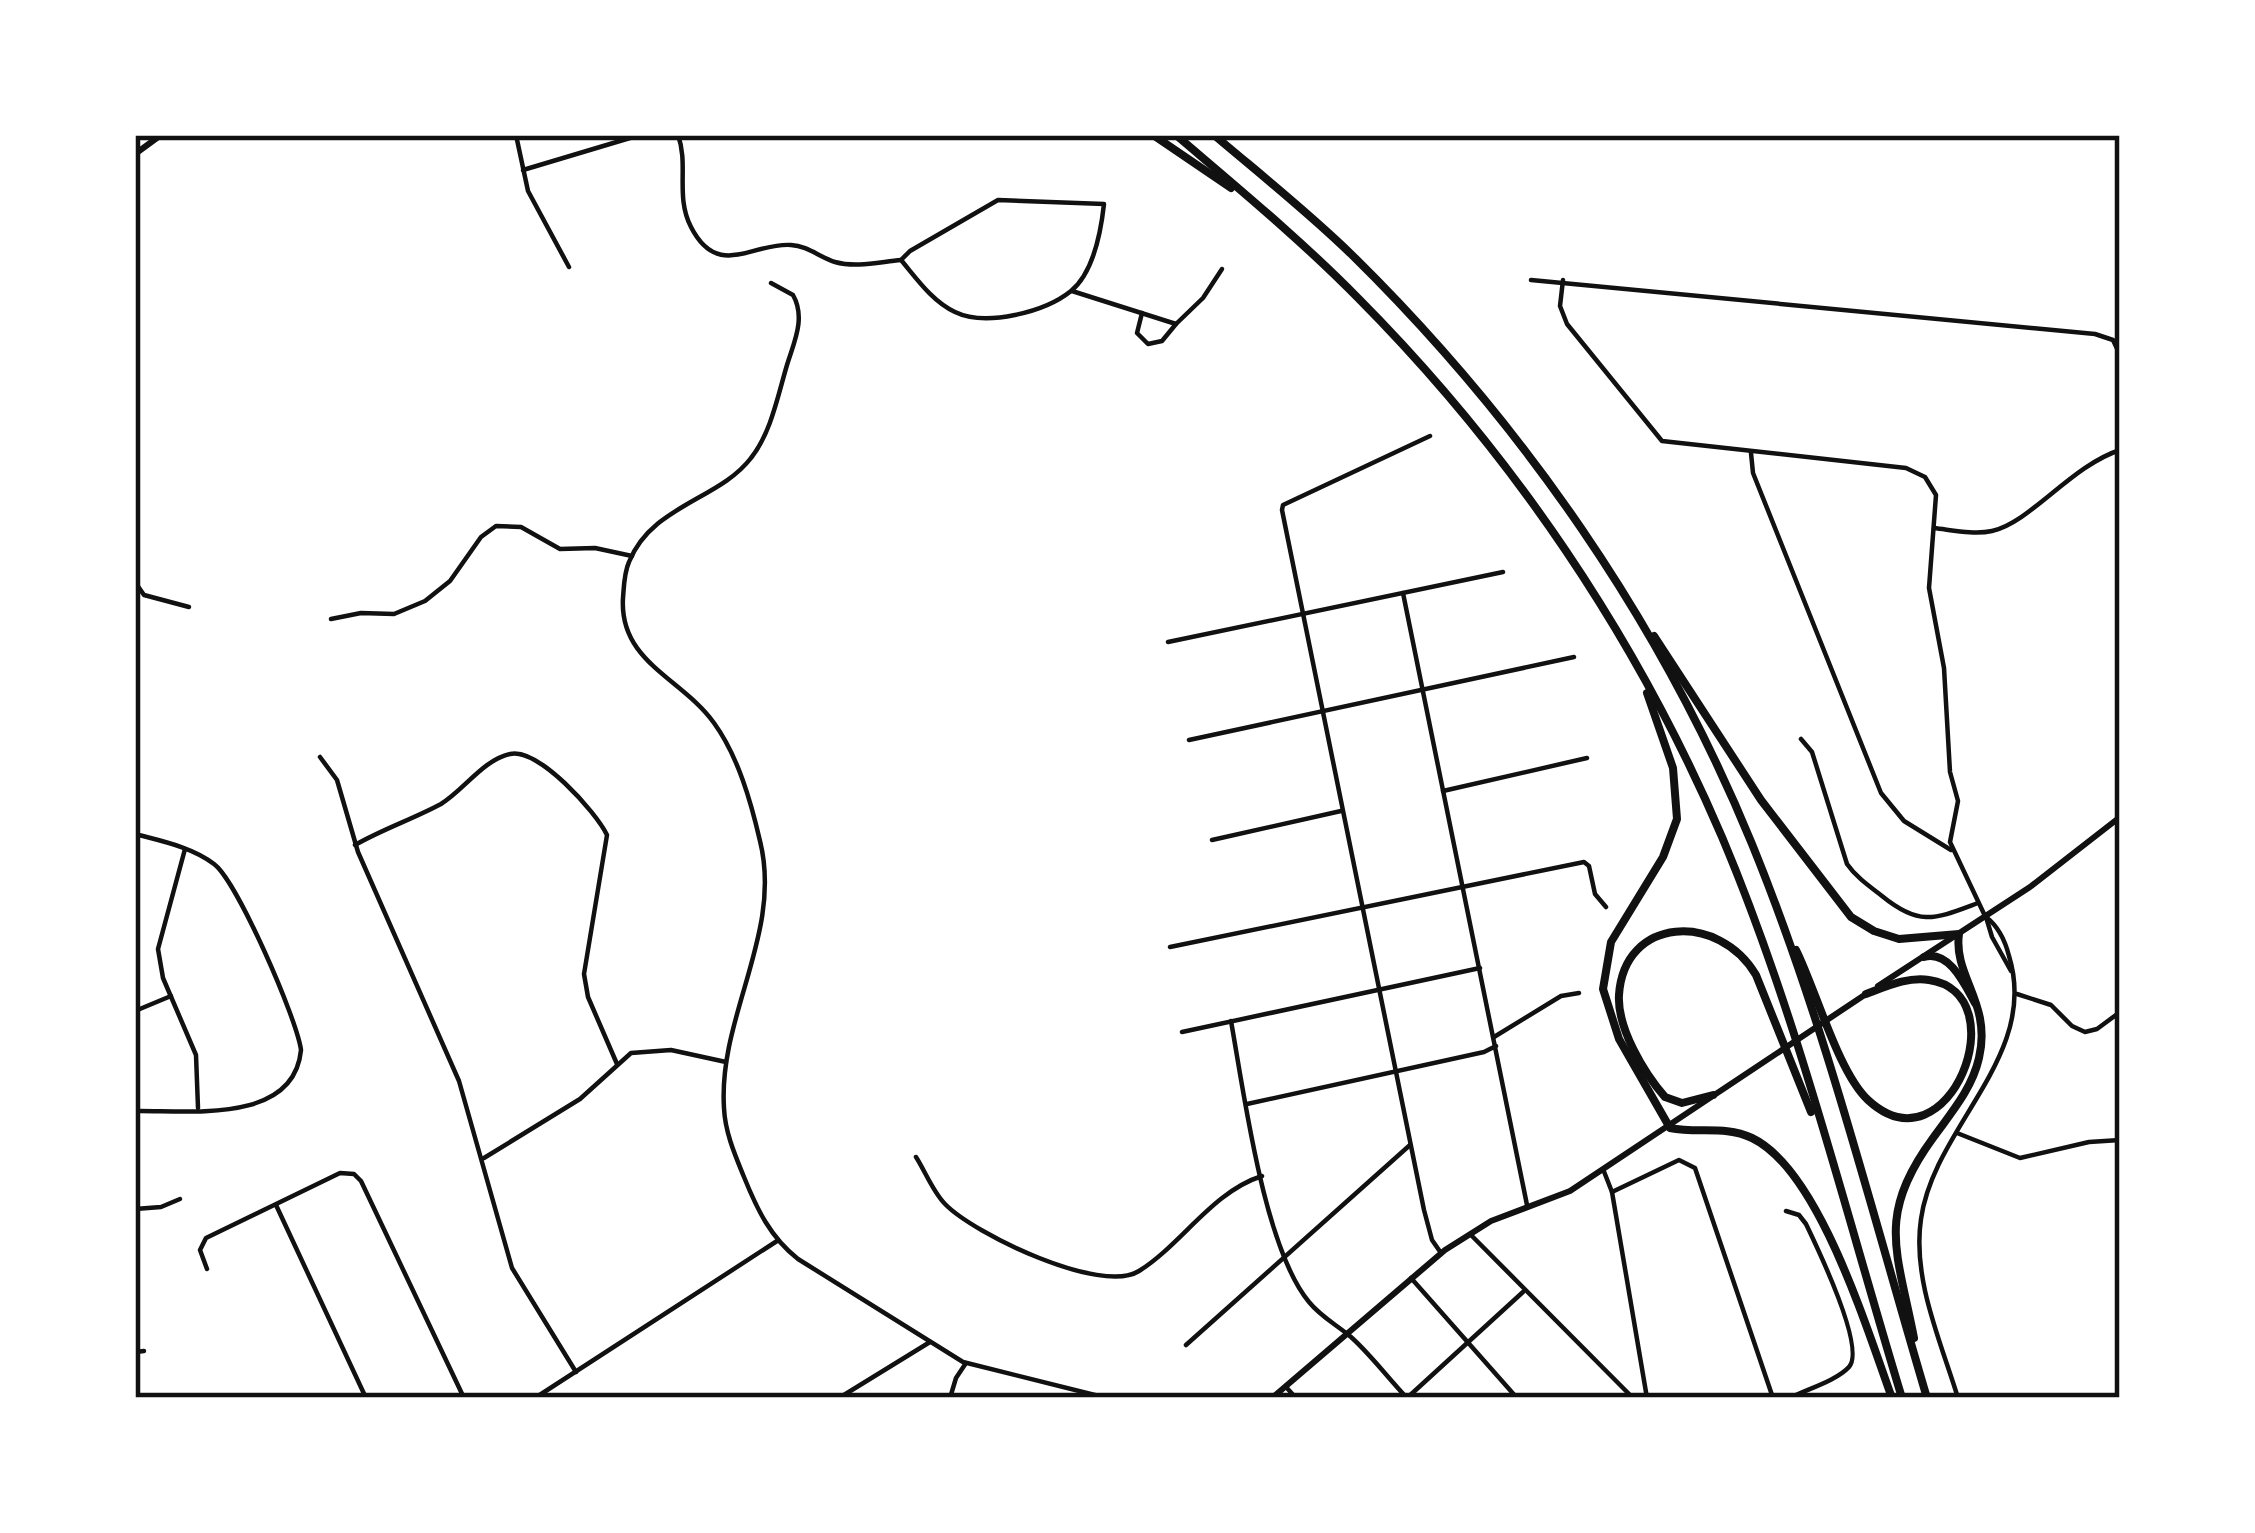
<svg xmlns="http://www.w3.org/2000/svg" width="2255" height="1533" viewBox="0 0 2255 1533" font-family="'Titillium Web',sans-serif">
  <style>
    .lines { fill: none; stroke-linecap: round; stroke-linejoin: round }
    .minor { stroke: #111; stroke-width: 4.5 }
    .tertiary { stroke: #111; stroke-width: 4.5 }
    .secondary { stroke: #111; stroke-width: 6 }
    .trunk { stroke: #111; stroke-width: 6 }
    .motorway { stroke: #111; stroke-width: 8 }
    .neatline { fill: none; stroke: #111; stroke-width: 4.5 }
  </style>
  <rect width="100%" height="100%" fill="#fff"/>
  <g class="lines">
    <!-- minor -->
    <g class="minor">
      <polyline points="516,135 528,191 569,267"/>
      <path d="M 678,135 C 689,165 675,196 691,227 C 718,280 753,242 791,245 C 808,246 819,257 835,262 C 856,268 879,262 901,260"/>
      <polyline points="523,170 640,135"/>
      <path d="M 998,200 L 1104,204 C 1101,231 1093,273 1071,291 C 1045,312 986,327 955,312 C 932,301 917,279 901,260 L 910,251 Z"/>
      <polyline points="1531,280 2095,334 2113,340 2120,355"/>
      <polyline points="1563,280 1560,306 1567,324 1662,441 1906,468 1925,477 1936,495 1929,588 1944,668 1950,772 1958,801 1950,842 1985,916"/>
      <polyline points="1072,291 1176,324 1203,298 1222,269"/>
      <polyline points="1142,313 1137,333 1148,344 1162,341 1176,324"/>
      <polyline points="1430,436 1283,505 1282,510 1424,1210 1432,1240 1441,1253"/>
      <polyline points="1751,453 1753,473 1881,793 1904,821 1951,850"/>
      <path d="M 1934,528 C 1952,530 1974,535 1992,531 C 2031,522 2071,466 2120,450"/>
      <polyline points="135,582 144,595 189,607"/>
      <polyline points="1403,593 1527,1205"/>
      <polyline points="331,619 361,613 394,614 425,601 450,581 481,537 496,526 521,527 560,549 595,548 632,556"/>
      <polyline points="1168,642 1503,572"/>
      <path d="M 1801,739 L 1812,752 L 1847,864 C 1856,877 1869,886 1882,896 C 1920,927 1935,919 1978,903"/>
      <polyline points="1189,740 1574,657"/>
      <polyline points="320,757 337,780 358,852 459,1081 512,1268 576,1372"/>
      <polyline points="1443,791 1587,758"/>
      <path d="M 135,834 C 161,841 192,847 214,864 C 237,881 297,1019 301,1050 C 294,1125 187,1110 135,1111"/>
      <polyline points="1212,840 1341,811"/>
      <path d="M 355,845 C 383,829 413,819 441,804 C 464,790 483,760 510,754 C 538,747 596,812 607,835 L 584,974 L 588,997 L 617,1064"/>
      <polyline points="185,849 158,949 163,978 196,1055 198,1108"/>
      <polyline points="1170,947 1584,862 1589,866 1595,894 1606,907"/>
      <polyline points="2017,994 2051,1005 2072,1026 2085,1032 2097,1029 2120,1012"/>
      <polyline points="135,1011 171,996"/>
      <path d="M 1231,1021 C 1244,1093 1264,1248 1309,1302 C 1321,1317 1337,1325 1351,1337 C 1371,1355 1388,1378 1407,1398"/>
      <polyline points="1182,1032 1480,968"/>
      <polyline points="1494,1037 1561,996 1579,993"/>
      <polyline points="1247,1104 1484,1052 1496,1046"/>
      <polyline points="1957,1133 2020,1158 2089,1142 2120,1140"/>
      <path d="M 916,1157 C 925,1171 933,1192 945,1204 C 974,1234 1101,1295 1139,1271 C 1182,1244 1212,1192 1262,1176"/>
      <polyline points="484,1158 580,1099 631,1053 671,1050 726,1062"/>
      <polyline points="1603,1169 1612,1192 1647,1398"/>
      <polyline points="1612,1192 1679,1160 1695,1168 1773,1398"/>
      <polyline points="276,1205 366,1398"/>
      <polyline points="135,1209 161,1207 180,1199"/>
      <path d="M 1786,1211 L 1799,1215 L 1806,1224 C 1817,1247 1866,1348 1849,1367 C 1836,1381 1807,1389 1790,1398"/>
      <polyline points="1470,1234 1633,1398"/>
      <polyline points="207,1269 200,1250 206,1238 340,1173 354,1174 361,1181 464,1398"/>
      <polyline points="1411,1278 1517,1398"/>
      <polyline points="1186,1345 1410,1145"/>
      <polyline points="135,1352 144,1351"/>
      <polyline points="1286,1387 1296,1398"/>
      <polyline points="839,1398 930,1342"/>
      <polyline points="1407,1398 1523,1292"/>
    </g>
    <!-- tertiary -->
    <g class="tertiary">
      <path d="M 771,283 L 793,295 C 806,318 794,342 787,365 C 778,395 771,433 751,458 C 719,500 652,505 629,562 C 624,573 624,586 623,598 C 619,662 682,678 714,723 C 738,756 751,802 760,841 C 783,933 718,1016 724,1108 C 725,1132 735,1155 744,1177 C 757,1209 770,1237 798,1259 L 963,1362 L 1107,1398"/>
      <polyline points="1986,917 1992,937 2011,971"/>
      <polyline points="535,1398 777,1241"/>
      <polyline points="950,1398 956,1378 966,1363"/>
      <path d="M 1958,1398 C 1941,1342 1912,1279 1921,1219 C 1934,1126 2040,1056 2009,956 C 2005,940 1999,927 1986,917"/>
    </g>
    <!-- secondary -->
    <g class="secondary">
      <polyline points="1878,986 2030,887 2120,817"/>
      <polyline points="1272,1398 1445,1250 1491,1221 1570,1191 1866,994"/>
    </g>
    <!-- trunk -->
    <polyline class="trunk" points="135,154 161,135"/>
    <!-- motorway -->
    <g class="motorway">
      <polyline points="1153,135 1231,188"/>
      <path d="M 1176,135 C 1238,188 1301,240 1358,298 C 1512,453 1636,636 1722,837 C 1798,1017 1845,1211 1902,1398"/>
      <path d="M 1214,135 C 1260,174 1308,212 1351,254 C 1522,422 1661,622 1752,844 C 1825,1023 1872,1213 1927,1398"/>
      <path d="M 1654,636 L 1761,800 L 1851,917 L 1874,931 L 1899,939 L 1959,934 C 1953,976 1992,1003 1979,1058 C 1972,1089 1951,1113 1933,1138 C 1876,1216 1897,1250 1914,1338"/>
      <path d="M 1647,693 L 1673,768 L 1677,819 L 1663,857 L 1611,942 L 1603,989 L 1619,1039 L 1670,1128 C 1698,1134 1724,1125 1752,1138 C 1819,1170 1867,1330 1892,1398"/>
      <path d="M 1796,950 C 1816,990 1838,1072 1868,1100 C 1949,1175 2019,993 1929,980 C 1909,976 1885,987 1866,994"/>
      <path d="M 1924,957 C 1949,950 1964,983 1975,1003"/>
      <path d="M 1713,1095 L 1682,1103 L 1665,1097 C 1644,1073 1617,1028 1619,995 C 1624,916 1719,912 1756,975 L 1811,1112"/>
    </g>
  </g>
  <!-- border -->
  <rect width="2255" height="1533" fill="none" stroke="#ffffff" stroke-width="276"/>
  <rect x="138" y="138" width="1979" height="1257" class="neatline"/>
</svg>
